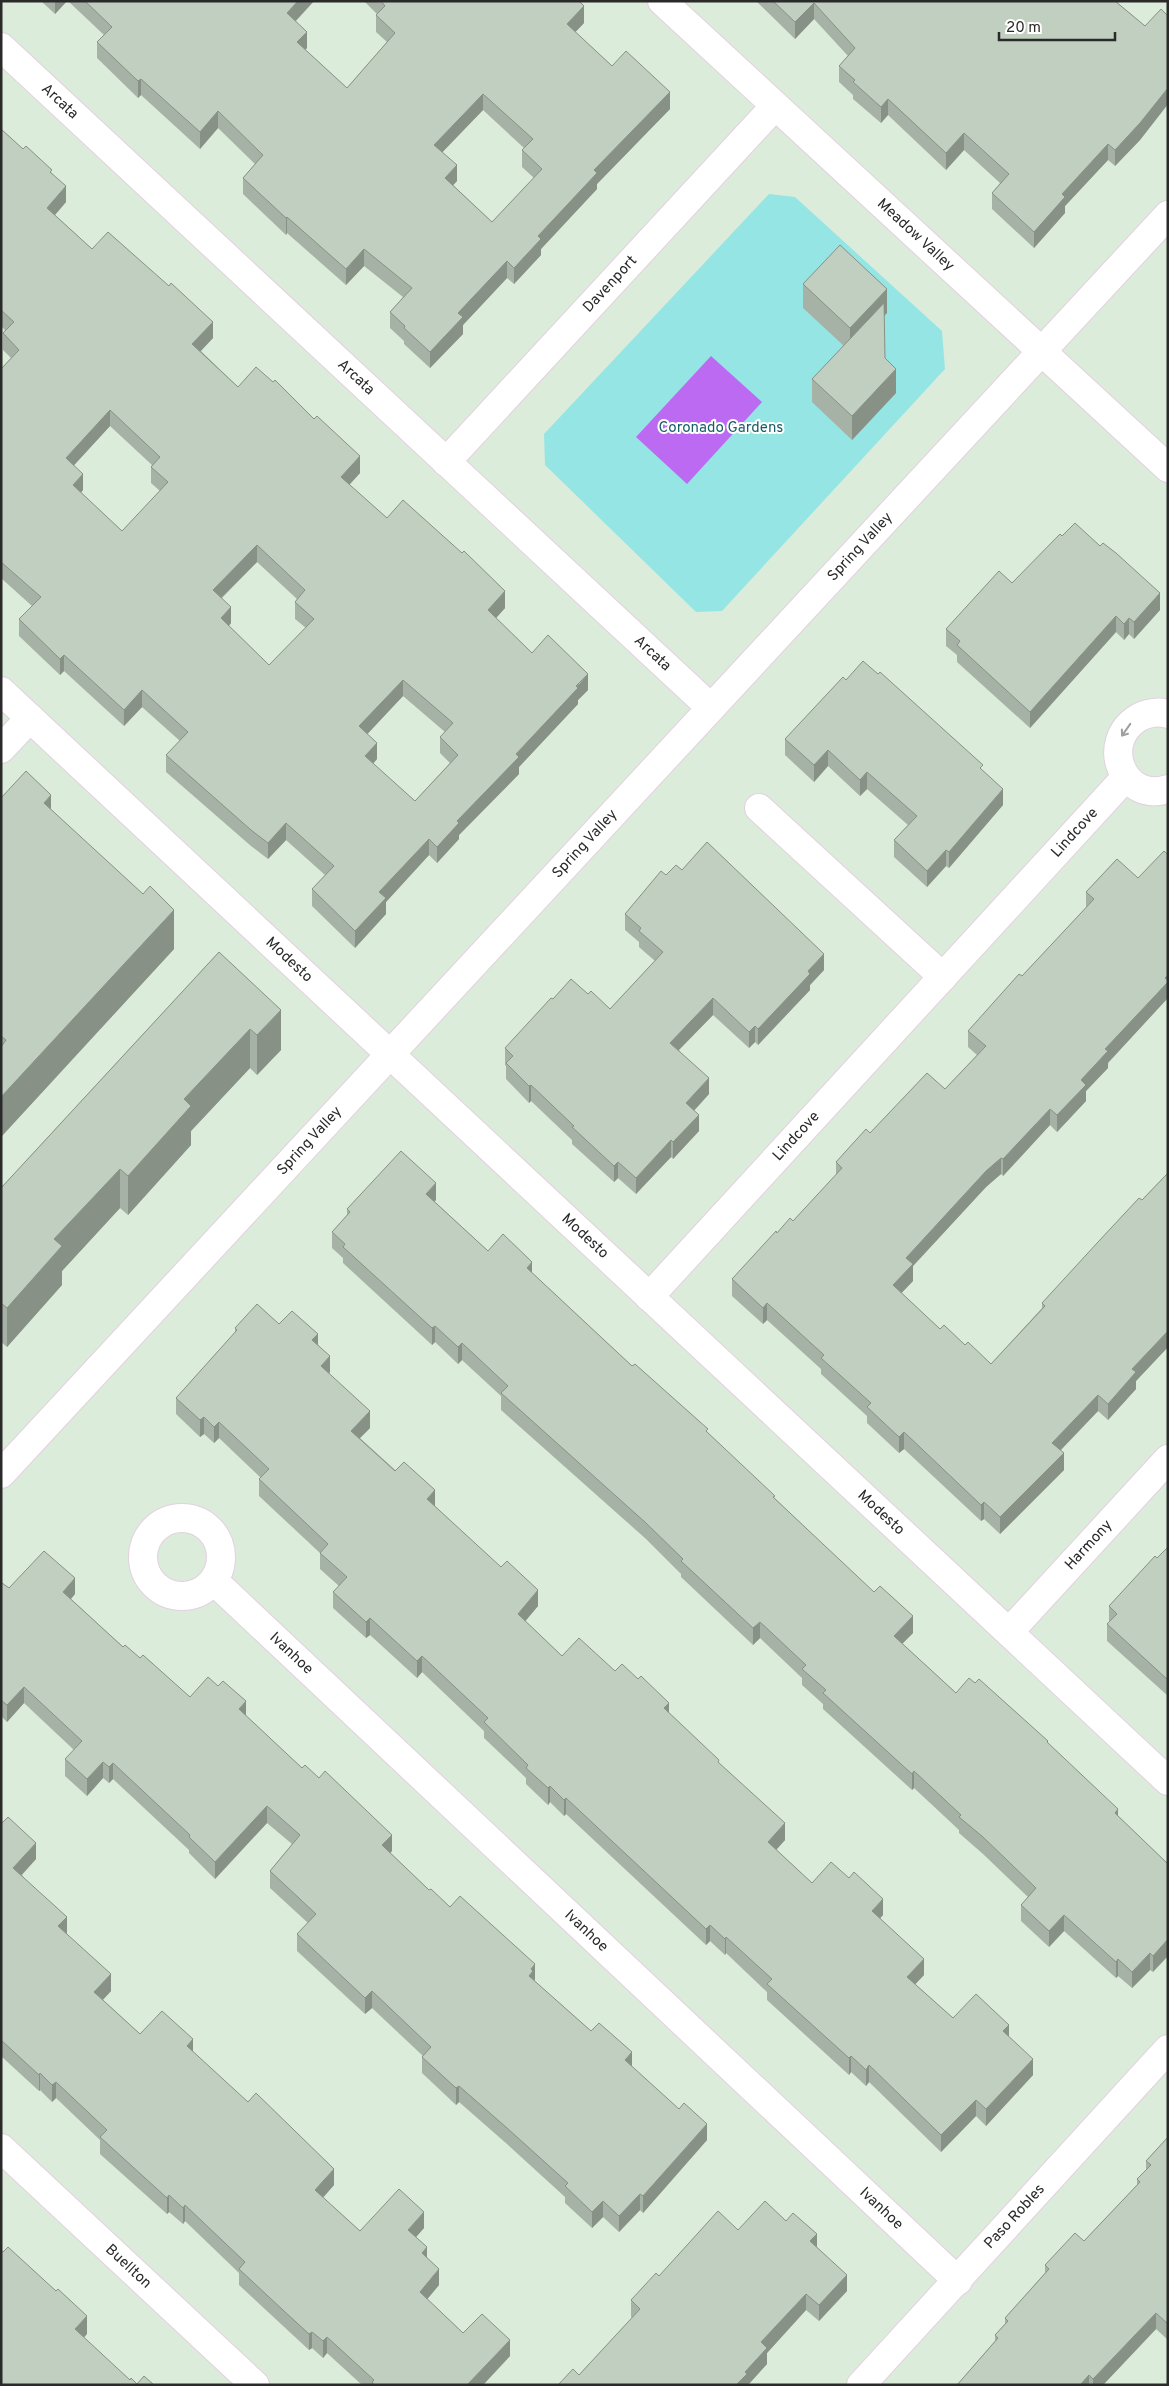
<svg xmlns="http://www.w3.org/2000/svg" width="1169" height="2386" viewBox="0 0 1169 2386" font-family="Overpass,sans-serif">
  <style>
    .green { fill: #95e5e5 }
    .water { fill: #bc6af2 }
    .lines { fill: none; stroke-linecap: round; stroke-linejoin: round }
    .minor-casing { stroke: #e3d0e0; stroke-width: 30 }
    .minor { stroke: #fff; stroke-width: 28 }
    .wall { fill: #a6b2a5; fill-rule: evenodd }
    .shaded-wall { fill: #879186 }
    .building { fill: #c1cfc0; stroke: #879186; fill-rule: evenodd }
    .oneway { stroke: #9f9f9f }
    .labels { text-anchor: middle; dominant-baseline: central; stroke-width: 4; stroke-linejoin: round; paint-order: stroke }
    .street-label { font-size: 15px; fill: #2a2a2a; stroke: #fff }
    .park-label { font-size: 15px; fill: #175e69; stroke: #fff }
  </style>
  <rect width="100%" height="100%" fill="#dcecdb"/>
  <!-- green -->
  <polygon class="green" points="769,194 795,197 942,331 945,369 722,611 696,612 545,465 544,434"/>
  <!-- water -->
  <polygon class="water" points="711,356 762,402 687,484 636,437"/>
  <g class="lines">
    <!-- minor casing -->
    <g class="minor-casing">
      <g id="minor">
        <path id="s1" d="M 662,1 L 1168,468"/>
        <path id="s2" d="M 1,47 L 711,708"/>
        <path id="s3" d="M 446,462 L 775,106"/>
        <path id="s4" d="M 1,691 L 1168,1781"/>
        <path d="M 1168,714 C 1159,711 1146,713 1138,718 C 1098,743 1124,804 1168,789"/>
        <polyline points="1,749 30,718"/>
        <polyline points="759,808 943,977"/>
        <path id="s5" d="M 649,1297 L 1126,777"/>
        <path id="s6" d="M 1,1474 L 1168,215"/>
        <circle cx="182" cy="1557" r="39"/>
        <path id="s7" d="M 214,1581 L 958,2281"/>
        <path id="s8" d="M 1009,1632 L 1168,1459"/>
        <path id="s9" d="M 1,2148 L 255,2385"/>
        <path id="s10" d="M 861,2385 L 1168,2049"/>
      </g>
    </g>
    <!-- minor -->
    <use href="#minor" class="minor"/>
  </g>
  <!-- wall -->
  <g class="wall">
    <polygon points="41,1 67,1 55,14"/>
    <path d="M 68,1 L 314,1 L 296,21 L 307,48 L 305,50 L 347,88 L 387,42 L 376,32 L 376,15 L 377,14 L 364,1 L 579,1 L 584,23 L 575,32 L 612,66 L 670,109 L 597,184 L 597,189 L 541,249 L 541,255 L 514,284 L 507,278 L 463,325 L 463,334 L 430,368 L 404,344 L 404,341 L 390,328 L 390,312 L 403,297 L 364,266 L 346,285 L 287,233 L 286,235 L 243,194 L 243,178 L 255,164 L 218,128 L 200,149 L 141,95 L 138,98 L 97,58 L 97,42 L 104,35 ZM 483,110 L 524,148 L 522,150 L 522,167 L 534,178 L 492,222 L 453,185 L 457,181 L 442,152 Z"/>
    <polygon points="756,1 1115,1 1145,26 1168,16 1168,104 1140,140 1115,166 1108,160 1065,206 1065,213 1034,248 992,209 992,193 1000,183 964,150 946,170 888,115 881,123 853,99 853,95 839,82 839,66 848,56 814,19 795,39"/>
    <path d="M 1,129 L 23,149 L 52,173 L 66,202 L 55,215 L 92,249 L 213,338 L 201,351 L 238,387 L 360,473 L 349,485 L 387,518 L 505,608 L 496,618 L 532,653 L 588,690 L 578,700 L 578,704 L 519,767 L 519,774 L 459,835 L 459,839 L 437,863 L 429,855 L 386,902 L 386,914 L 355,948 L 312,906 L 312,889 L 325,875 L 286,840 L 268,859 L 251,846 L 166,772 L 166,755 L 180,741 L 142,707 L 124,726 L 64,671 L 60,675 L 19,636 L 19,619 L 32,606 L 1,578 L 1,369 L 11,358 L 3,350 L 3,333 L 5,330 L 1,326 ZM 110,426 L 152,465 L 151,467 L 151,483 L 160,491 L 122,531 L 81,493 L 83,490 L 74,465 ZM 257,562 L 297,599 L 295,602 L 295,619 L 306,628 L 269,665 L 229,626 L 231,623 L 222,598 ZM 403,696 L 445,732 L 440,737 L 440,753 L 450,763 L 415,801 L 373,764 L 377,759 L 367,734 Z"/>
    <polygon points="803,284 887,313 884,315 885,358 896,393 852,440 812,402 812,379 844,346 803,308"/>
    <polygon points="1062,536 1160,610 1134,639 1129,634 1124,640 1116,632 1030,728 957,662 957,655 946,646 946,629 1012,583"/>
    <polygon points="846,680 983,771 1003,805 949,868 946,866 927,887 894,857 894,840 908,825 867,789 860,796 828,766 814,782 785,755 785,739"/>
    <polygon points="1,798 51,809 174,949 1,1137"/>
    <polygon points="1117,859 1108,1068 1086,1091 1086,1101 1057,1132 1050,1125 1003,1176 1001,1174 986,1187 913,1266 913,1281 901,1293 940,1329 965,1345 991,1364 1042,1308 1042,1303 1168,1173 1168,1347 1136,1381 1136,1389 1108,1420 1098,1411 1061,1450 1064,1470 1000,1534 984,1519 981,1521 904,1449 899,1453 867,1423 867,1416 821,1374 821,1369 767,1320 763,1324 732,1296 732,1279 777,1233 793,1221 836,1176 836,1162 870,1133 945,1089 977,1055 968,1047 968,1031 1022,976 1086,908 1086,892"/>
    <polygon points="682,870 824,970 810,985 810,990 758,1045 755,1042 749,1048 713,1015 679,1050 709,1094 694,1111 699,1131 673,1159 671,1157 636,1194 618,1178 614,1182 572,1144 572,1140 531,1101 529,1103 506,1079 506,1066 505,1065 505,1048 553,999 588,994 610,1009 655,961 639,947 639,942 625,930 625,914 666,875"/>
    <polygon points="219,952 281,1050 257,1075 250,1068 191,1131 191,1145 128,1215 120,1208 62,1271 62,1285 7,1347 1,1342 1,1188"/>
    <polygon points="436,1200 434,1201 488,1251 532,1273 632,1366 708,1433 913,1633 902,1644 956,1693 1048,1743 1118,1816 1168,1864 1153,1972 1150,1970 1132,1988 1118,1976 1116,1978 1064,1931 1049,1947 1021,1921 1021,1905 1028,1897 983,1854 959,1833 959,1830 914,1788 912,1790 823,1709 823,1704 802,1685 802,1678 760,1638 753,1645 681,1577 681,1574 646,1539 501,1410 501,1396 462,1360 458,1364 435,1342 432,1345 343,1263 343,1258 332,1248 332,1232 347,1215 347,1209"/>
    <polygon points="279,1324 318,1344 330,1372 329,1373 370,1428 360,1438 435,1506 538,1606 525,1621 562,1656 615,1671 669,1713 719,1763 785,1840 776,1850 812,1883 883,1915 880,1918 924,1975 915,1984 953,2018 1009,2037 1033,2075 986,2126 976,2116 941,2152 869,2082 866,2086 851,2072 849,2075 767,2000 767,1992 726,1953 725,1955 710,1941 706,1945 566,1814 564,1816 550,1802 548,1805 526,1784 526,1778 484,1738 484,1731 422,1672 417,1678 370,1635 366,1638 333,1608 333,1592 339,1586 320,1569 320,1553 259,1496 259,1479 261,1478 219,1438 214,1443 204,1434 200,1437 176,1414 176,1398 235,1333 235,1328"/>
    <polygon points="1168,1547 1168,1696 1107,1641 1107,1624 1109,1622 1109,1606"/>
    <polygon points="1,1584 9,1588 75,1594 71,1599 123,1647 140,1658 190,1697 246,1716 302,1768 392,1851 390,1853 429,1890 450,1907 632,2067 707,2140 643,2213 640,2210 619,2232 603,2217 592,2228 565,2203 565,2197 507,2144 459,2102 456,2105 422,2073 422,2057 423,2056 372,2008 365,2014 297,1951 297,1934 308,1923 270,1888 270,1871 292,1844 267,1823 215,1879 189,1853 189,1850 113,1779 109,1783 103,1778 87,1796 65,1776 65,1759 74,1750 24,1703 7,1722 1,1716"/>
    <polygon points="1,1824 36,1859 22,1875 111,1991 103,2000 140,2034 193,2052 334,2185 323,2198 360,2231 424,2228 416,2237 427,2257 439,2285 427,2299 463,2333 510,2356 483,2385 362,2385 327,2353 323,2358 312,2348 309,2350 239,2285 239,2273 185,2221 183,2224 169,2212 167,2214 100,2154 100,2140 56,2098 52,2102 40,2090 39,2091 1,2056"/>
    <polygon points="1168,2137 1168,2340 1156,2329 1103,2385 957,2385 995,2341 995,2335 1005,2324 1005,2318 1045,2273 1045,2265 1084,2241 1137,2185 1137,2179 1146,2171 1146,2161"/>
    <polygon points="786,2221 817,2247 847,2291 819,2321 806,2310 767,2353 767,2364 748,2385 558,2385 579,2375 632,2318 631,2317 631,2300 659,2276 738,2230"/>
  </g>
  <!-- shaded-wall -->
  <g class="shaded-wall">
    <polygon points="55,1 67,1 55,14"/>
    <polygon points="298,1 314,1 287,30 287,13"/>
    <polygon points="814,3 814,19 795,39 795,22"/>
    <polygon points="584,6 584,23 567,41 567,24"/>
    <polygon points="307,32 307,48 297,58 297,42"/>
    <polygon points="141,79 141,95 138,98 138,81"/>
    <polygon points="1168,88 1168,104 1140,140 1115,166 1115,150"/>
    <polygon points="670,92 670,109 597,184 597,189 541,249 541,255 514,284 514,268 538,236 594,170"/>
    <polygon points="483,94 483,110 434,161 434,145"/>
    <polygon points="888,99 888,115 881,123 881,107"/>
    <polygon points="218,111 218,128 200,149 200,132"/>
    <polygon points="964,133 964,150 946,170 946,153"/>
    <polygon points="1108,144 1108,160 1065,206 1065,213 1034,248 1034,232 1062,194"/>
    <polygon points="457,165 457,181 445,194 445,178"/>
    <polygon points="66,186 66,202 47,224 47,208"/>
    <polygon points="287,217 287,233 286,235 286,218"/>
    <polygon points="364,249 364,266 346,285 346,269"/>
    <polygon points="507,261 507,278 463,325 463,334 430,368 430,352 458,313"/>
    <polygon points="887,289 887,313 850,352 850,328"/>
    <polygon points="213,322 213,338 192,360 192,344"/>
    <polygon points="896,369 896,393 852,440 852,416"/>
    <polygon points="110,410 110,426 66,474 66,458"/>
    <polygon points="360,456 360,473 341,494 341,477"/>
    <polygon points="83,474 83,490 73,501 73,485"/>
    <polygon points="257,545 257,562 213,606 213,590"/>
    <polygon points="505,591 505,608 488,627 488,610"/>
    <polygon points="1160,593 1160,610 1134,639 1134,622"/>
    <polygon points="231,607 231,623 221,635 221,618"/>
    <polygon points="1116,616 1116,632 1030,728 1030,712"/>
    <polygon points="1129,618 1129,634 1124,640 1124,624"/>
    <polygon points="64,655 64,671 60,675 60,659"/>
    <polygon points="588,674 588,690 578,700 578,704 519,767 519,774 459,835 459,839 437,863 437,847 457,821"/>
    <polygon points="403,680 403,696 359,743 359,726"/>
    <polygon points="142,690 142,707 124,726 124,710"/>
    <polygon points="377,743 377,759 365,772 365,756"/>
    <polygon points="828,750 828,766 814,782 814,765"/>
    <polygon points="867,772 867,789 860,796 860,780"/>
    <polygon points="1003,789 1003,805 949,868 949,852"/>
    <polygon points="51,795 51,835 44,803"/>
    <polygon points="286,823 286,840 268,859 268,843"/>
    <polygon points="429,839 429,855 386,902 386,914 355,948 355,931 379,892"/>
    <polygon points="946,850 946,866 927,887 927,871"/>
    <polygon points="174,910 174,949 1,1137 1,1097"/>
    <polygon points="824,954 824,970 810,985 810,990 758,1045 758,1029 808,971"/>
    <polygon points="1168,975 1168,998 1108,1063 1108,1068 1086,1091 1086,1101 1057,1132 1057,1115 1081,1080 1105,1049"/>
    <polygon points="713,998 713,1015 670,1059 670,1043"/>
    <polygon points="281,1010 281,1050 257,1075 257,1035"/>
    <polygon points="755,1026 755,1042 749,1048 749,1032"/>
    <polygon points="250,1029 250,1068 191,1131 191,1145 128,1215 128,1176 184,1099"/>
    <polygon points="709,1078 709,1094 686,1119 686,1103"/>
    <polygon points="531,1085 531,1101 529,1103 529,1086"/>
    <polygon points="1050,1109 1050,1125 1003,1176 1003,1159"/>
    <polygon points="699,1115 699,1131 673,1159 673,1142"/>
    <polygon points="671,1140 671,1157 636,1194 636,1178"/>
    <polygon points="1001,1158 1001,1174 986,1187 913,1266 913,1281 893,1302 893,1285 906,1258 986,1171"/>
    <polygon points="618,1162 618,1178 614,1182 614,1166"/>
    <polygon points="120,1169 120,1208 62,1271 62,1285 7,1347 7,1308 54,1239"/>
    <polygon points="436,1183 436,1200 426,1210 426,1194"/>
    <polygon points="532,1262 532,1278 527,1268"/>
    <polygon points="767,1303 767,1320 763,1324 763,1308"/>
    <polygon points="435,1326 435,1342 432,1345 432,1328"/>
    <polygon points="1168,1331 1168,1347 1136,1381 1136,1389 1108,1420 1108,1404 1132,1369"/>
    <polygon points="318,1334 318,1350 312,1340"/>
    <polygon points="462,1343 462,1360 458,1364 458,1347"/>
    <polygon points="330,1356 330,1372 321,1382 321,1366"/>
    <polygon points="1098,1395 1098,1411 1052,1459 1052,1443"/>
    <polygon points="370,1411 370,1428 351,1447 351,1431"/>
    <polygon points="204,1417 204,1434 200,1437 200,1420"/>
    <polygon points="219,1422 219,1438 214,1443 214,1427"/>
    <polygon points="904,1432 904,1449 899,1453 899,1437"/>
    <polygon points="1064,1453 1064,1470 1000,1534 1000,1517"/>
    <polygon points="435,1490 435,1507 427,1499"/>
    <polygon points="984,1502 984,1519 981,1521 981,1505"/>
    <polygon points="75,1578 75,1594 63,1608 63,1592"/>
    <polygon points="538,1590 538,1606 518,1630 518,1614"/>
    <polygon points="913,1616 913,1633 894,1652 894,1636"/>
    <polygon points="370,1618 370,1635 366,1638 366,1622"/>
    <polygon points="760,1622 760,1638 753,1645 753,1628"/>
    <polygon points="422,1656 422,1672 417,1678 417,1661"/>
    <polygon points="24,1687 24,1703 7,1722 7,1705"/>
    <polygon points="246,1701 246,1718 239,1709"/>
    <polygon points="669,1703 669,1719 664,1708"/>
    <polygon points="103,1762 103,1778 87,1796 87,1779"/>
    <polygon points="113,1763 113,1779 109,1783 109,1767"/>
    <polygon points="914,1771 914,1788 912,1790 912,1774"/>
    <polygon points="550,1786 550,1802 548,1805 548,1788"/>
    <polygon points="566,1798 566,1814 564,1816 564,1800"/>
    <polygon points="267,1806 267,1823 215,1879 215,1862"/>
    <polygon points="1118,1809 1118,1826 1115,1813"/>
    <polygon points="785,1823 785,1840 768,1859 768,1842"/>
    <polygon points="392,1835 392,1851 382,1862 382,1845"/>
    <polygon points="36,1843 36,1859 13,1884 13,1868"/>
    <polygon points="883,1899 883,1915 872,1927 872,1911"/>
    <polygon points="1064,1915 1064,1931 1049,1947 1049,1931"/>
    <polygon points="67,1917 67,1933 58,1943 58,1926"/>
    <polygon points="710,1925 710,1941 706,1945 706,1929"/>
    <polygon points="726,1937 726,1953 725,1955 725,1939"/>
    <polygon points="1168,1939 1168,1956 1153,1972 1153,1956"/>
    <polygon points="1150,1953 1150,1970 1132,1988 1132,1972"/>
    <polygon points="924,1959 924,1975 907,1993 907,1977"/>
    <polygon points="1118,1959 1118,1976 1116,1978 1116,1962"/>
    <polygon points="535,1964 535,1981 529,1976 531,1969"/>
    <polygon points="111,1974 111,1991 94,2009 94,1992"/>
    <polygon points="372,1991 372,2008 365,2014 365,1998"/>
    <polygon points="1009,2025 1009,2041 1003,2031"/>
    <polygon points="193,2039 193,2056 187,2046"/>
    <polygon points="632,2052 632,2069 625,2060"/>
    <polygon points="851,2056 851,2072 849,2075 849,2058"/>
    <polygon points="1033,2059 1033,2075 986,2126 986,2109"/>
    <polygon points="869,2065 869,2082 866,2086 866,2070"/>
    <polygon points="40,2073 40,2090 39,2091 39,2075"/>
    <polygon points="56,2082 56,2098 52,2102 52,2085"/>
    <polygon points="459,2086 459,2102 456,2105 456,2088"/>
    <polygon points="976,2100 976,2116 941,2152 941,2135"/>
    <polygon points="707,2124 707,2140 643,2213 643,2196"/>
    <polygon points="334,2169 334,2185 315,2206 315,2190"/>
    <polygon points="640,2194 640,2210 619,2232 619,2216"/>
    <polygon points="169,2195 169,2212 167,2214 167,2198"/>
    <polygon points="603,2201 603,2217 592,2228 592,2212"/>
    <polygon points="185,2205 185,2221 183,2224 183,2208"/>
    <polygon points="424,2212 424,2228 408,2246 408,2230"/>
    <polygon points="817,2234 817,2250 810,2241"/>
    <polygon points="427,2247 427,2263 422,2253"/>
    <polygon points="439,2269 439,2285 420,2308 420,2292"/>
    <polygon points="847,2275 847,2291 819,2321 819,2305"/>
    <polygon points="806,2294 806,2310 767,2353 767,2364 748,2385 736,2385 761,2342"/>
    <polygon points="1156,2313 1156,2329 1103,2385 1093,2385 1093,2379"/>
    <polygon points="87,2316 87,2334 75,2348 75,2329"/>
    <polygon points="312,2332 312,2348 309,2350 309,2334"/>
    <polygon points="327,2337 327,2353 323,2358 323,2341"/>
    <polygon points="510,2340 510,2356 483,2385 467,2385"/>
    <polygon points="1089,2375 1089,2385 1080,2385"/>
  </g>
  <!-- building -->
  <g class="building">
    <path d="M 85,1 L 298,1 L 287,13 L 307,32 L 297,42 L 347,88 L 395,33 L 376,15 L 385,6 L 381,1 L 579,1 L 584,6 L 567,24 L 612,66 L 626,51 L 670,92 L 594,170 L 597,173 L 538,236 L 541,239 L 514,268 L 507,261 L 458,313 L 463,317 L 430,352 L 404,328 L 405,326 L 390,312 L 412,288 L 364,249 L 346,269 L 287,217 L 286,218 L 243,178 L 263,155 L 218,111 L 200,132 L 141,79 L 138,81 L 97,42 L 112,27 ZM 483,94 L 533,139 L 522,150 L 542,169 L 492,222 L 445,178 L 457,165 L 434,145 Z"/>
    <polygon points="773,1 1115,1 1145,26 1161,9 1168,16 1168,88 1140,123 1115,150 1108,144 1062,194 1065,197 1034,232 992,193 1009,174 964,133 946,153 888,99 881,107 853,82 855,80 839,66 855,48 814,3 795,22"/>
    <path d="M 1,129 L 23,149 L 26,146 L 52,170 L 50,172 L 66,186 L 47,208 L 92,249 L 108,232 L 169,286 L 171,283 L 213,322 L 192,344 L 238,387 L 256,367 L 273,382 L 275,380 L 314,419 L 317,416 L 360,456 L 341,477 L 387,518 L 403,500 L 462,553 L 464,551 L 505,591 L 488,610 L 532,653 L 548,635 L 588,674 L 576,686 L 578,688 L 516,754 L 519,757 L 457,821 L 459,823 L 437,847 L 429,839 L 379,892 L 386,898 L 355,931 L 312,889 L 334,866 L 286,823 L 268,843 L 251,830 L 166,755 L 188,732 L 142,690 L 124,710 L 64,655 L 60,659 L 19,619 L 41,597 L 1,562 L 1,369 L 19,350 L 3,333 L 14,322 L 1,310 ZM 110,410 L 160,457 L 151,467 L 168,482 L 122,531 L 73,485 L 83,474 L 66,458 ZM 257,545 L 305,590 L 295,602 L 314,619 L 269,665 L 221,618 L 231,607 L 213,590 ZM 403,680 L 453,723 L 440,737 L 458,755 L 415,801 L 365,756 L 377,743 L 359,726 Z"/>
    <polygon points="840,245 887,289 850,328 803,284"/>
    <polygon points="884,303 885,358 896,369 852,416 812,379"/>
    <polygon points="1075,523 1100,546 1103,543 1116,553 1160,593 1134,622 1129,618 1124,624 1116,616 1030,712 957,645 960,641 946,629 999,571 1012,583 1060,534 1062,536"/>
    <polygon points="863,661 878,674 880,672 983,765 980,768 1003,789 949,852 946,850 927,871 894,840 917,816 867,772 860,780 828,750 814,765 785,739 843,677 846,680"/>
    <polygon points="26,771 51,795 44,803 143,894 150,886 174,910 1,1097 1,1047 6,1040 1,1036 1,798"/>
    <polygon points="707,842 824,954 808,971 810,974 758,1029 755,1026 749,1032 713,998 670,1043 709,1078 686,1103 699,1115 673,1142 671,1140 636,1178 618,1162 614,1166 572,1127 574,1126 531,1085 529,1086 506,1063 513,1056 505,1048 551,998 553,999 571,979 588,994 591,991 610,1009 663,952 639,931 641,928 625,914 661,871 666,875 676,865 682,870"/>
    <polygon points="1164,851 1168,855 1168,975 1165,978 1168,980 1168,982 1105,1049 1108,1051 1081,1080 1086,1085 1057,1115 1050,1109 1003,1159 1001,1158 986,1171 906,1258 913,1264 893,1285 940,1329 944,1325 965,1345 968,1342 991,1364 1045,1306 1042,1303 1098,1242 1139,1198 1142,1200 1168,1173 1168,1331 1132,1369 1136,1372 1108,1404 1098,1395 1052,1443 1064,1453 1000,1517 984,1502 981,1505 904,1432 899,1437 867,1407 871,1403 821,1358 824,1355 767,1303 763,1308 732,1279 776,1231 777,1233 790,1218 793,1221 842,1168 836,1162 866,1129 870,1133 927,1073 945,1089 986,1046 968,1031 1019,974 1022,976 1094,899 1086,892 1117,859 1138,878"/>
    <polygon points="219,952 281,1010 257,1035 250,1029 184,1099 191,1106 128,1176 120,1169 54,1239 62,1246 7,1308 1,1303 1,1188"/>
    <polygon points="401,1151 436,1183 426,1194 488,1251 503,1234 532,1262 527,1268 632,1366 635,1364 708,1429 706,1431 775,1496 773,1497 874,1592 880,1586 913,1616 894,1636 956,1693 969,1678 975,1683 979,1679 1048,1741 1047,1742 1118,1809 1115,1813 1168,1864 1168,1939 1153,1956 1150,1953 1132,1972 1118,1959 1116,1962 1064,1915 1049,1931 1021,1905 1036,1888 983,1837 959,1817 961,1815 914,1771 912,1774 823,1693 826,1690 802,1669 806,1665 760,1622 753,1628 681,1561 683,1559 646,1523 501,1393 508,1386 462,1343 458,1347 435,1326 432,1328 343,1247 345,1244 332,1232 350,1212 347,1209"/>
    <polygon points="257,1304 279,1324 292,1311 318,1334 312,1340 330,1356 321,1366 370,1411 351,1431 395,1471 404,1462 435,1490 427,1499 501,1567 507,1561 538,1590 518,1614 562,1656 579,1638 615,1671 622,1664 638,1679 641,1676 669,1703 664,1708 719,1760 718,1762 785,1823 768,1842 812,1883 831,1862 849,1878 854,1872 883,1899 872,1911 924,1959 907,1977 953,2018 976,1994 1009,2025 1003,2031 1033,2059 986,2109 976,2100 941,2135 869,2065 866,2070 851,2056 849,2058 767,1984 772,1979 726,1937 725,1939 710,1925 706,1929 566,1798 564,1800 550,1786 548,1788 526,1768 528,1765 484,1722 488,1718 422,1656 417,1661 370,1618 366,1622 333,1592 347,1577 320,1553 328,1544 259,1479 269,1469 219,1422 214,1427 204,1417 200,1420 176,1398 237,1330 235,1328"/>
    <polygon points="1168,1547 1168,1680 1107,1624 1117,1614 1109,1606 1155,1556 1157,1558"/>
    <polygon points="44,1551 75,1578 63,1592 123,1647 125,1645 140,1658 143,1655 190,1697 208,1677 218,1686 223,1681 246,1701 239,1709 302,1768 305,1765 319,1778 325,1771 392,1835 382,1845 429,1890 431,1889 450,1907 460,1896 535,1964 531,1969 533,1971 529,1976 591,2031 599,2023 632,2052 625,2060 679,2109 684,2103 707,2124 643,2196 640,2194 619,2216 603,2201 592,2212 565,2186 568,2183 507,2128 459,2086 456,2088 422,2057 431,2047 372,1991 365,1998 297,1934 316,1914 270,1871 300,1835 267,1806 215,1862 189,1837 190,1835 113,1763 109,1767 103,1762 87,1779 65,1759 82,1741 24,1687 7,1705 1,1700 1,1584 2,1583 9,1588"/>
    <polygon points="8,1817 36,1843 13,1868 67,1917 58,1926 111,1974 94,1992 140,2034 162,2011 193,2039 187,2046 248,2102 256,2093 334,2169 315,2190 360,2231 399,2189 424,2212 408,2230 427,2247 422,2253 439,2269 420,2292 463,2333 482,2314 510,2340 467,2385 374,2385 372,2382 374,2380 327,2337 323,2341 312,2332 309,2334 284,2311 239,2269 245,2262 185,2205 183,2208 169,2195 167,2198 100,2137 107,2130 56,2082 52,2085 40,2073 39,2075 1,2040 1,1824"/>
    <polygon points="1168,2137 1168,2324 1156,2313 1093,2379 1089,2375 1080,2385 957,2385 998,2338 995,2335 1008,2321 1005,2318 1049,2269 1045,2265 1075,2233 1084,2241 1140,2182 1137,2179 1151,2165 1146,2161"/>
    <polygon points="765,2201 786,2221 793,2213 817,2234 810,2241 847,2275 819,2305 806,2294 761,2342 767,2348 745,2372 747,2374 736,2385 558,2385 573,2369 579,2375 640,2309 631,2300 656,2273 659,2276 718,2211 738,2230"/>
    <polygon points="8,2247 56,2291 58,2289 87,2316 75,2329 130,2380 131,2378 137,2384 144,2376 154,2385 1,2385 1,2251 3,2252"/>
  </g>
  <!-- one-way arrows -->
  <defs><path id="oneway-shaft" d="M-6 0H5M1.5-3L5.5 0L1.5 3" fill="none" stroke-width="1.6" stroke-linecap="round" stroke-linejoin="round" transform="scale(1.25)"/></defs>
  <use class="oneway" href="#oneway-shaft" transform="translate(1126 730) rotate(125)"/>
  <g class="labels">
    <!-- street labels -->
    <g class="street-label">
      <text stroke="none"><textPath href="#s2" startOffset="80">Arcata</textPath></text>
      <text stroke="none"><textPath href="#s1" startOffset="345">Meadow Valley</textPath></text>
      <text stroke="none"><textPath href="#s3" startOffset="242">Davenport</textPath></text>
      <text stroke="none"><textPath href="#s2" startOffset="485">Arcata</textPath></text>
      <text stroke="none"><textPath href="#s6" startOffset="1264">Spring Valley</textPath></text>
      <text stroke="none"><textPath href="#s2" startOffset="890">Arcata</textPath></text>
      <text stroke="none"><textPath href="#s5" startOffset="630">Lindcove</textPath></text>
      <text stroke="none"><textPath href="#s6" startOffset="859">Spring Valley</textPath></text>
      <text stroke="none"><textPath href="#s4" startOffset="394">Modesto</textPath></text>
      <text stroke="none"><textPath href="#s5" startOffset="218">Lindcove</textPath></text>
      <text stroke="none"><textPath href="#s6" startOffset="454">Spring Valley</textPath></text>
      <text stroke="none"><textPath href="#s4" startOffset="799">Modesto</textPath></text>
      <text stroke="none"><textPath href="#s4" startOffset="1204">Modesto</textPath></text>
      <text stroke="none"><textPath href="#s8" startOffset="118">Harmony</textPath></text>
      <text stroke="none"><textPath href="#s7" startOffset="106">Ivanhoe</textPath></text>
      <text stroke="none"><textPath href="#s7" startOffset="511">Ivanhoe</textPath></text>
      <text stroke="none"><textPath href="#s7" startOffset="916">Ivanhoe</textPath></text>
      <text stroke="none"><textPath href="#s10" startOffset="228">Paso Robles</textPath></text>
      <text stroke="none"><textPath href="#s9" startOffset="174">Buellton</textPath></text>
    </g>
    <!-- park labels -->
    <g class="park-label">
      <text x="721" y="428">Coronado Gardens</text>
    </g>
  </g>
  <!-- border -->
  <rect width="1169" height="2386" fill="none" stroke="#2a2a2a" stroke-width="5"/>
  <!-- scale -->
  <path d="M999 32v8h116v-8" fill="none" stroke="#2a2a2a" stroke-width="2.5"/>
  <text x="1006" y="32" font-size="15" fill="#2a2a2a" stroke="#ffffff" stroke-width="4" paint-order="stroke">20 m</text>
</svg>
